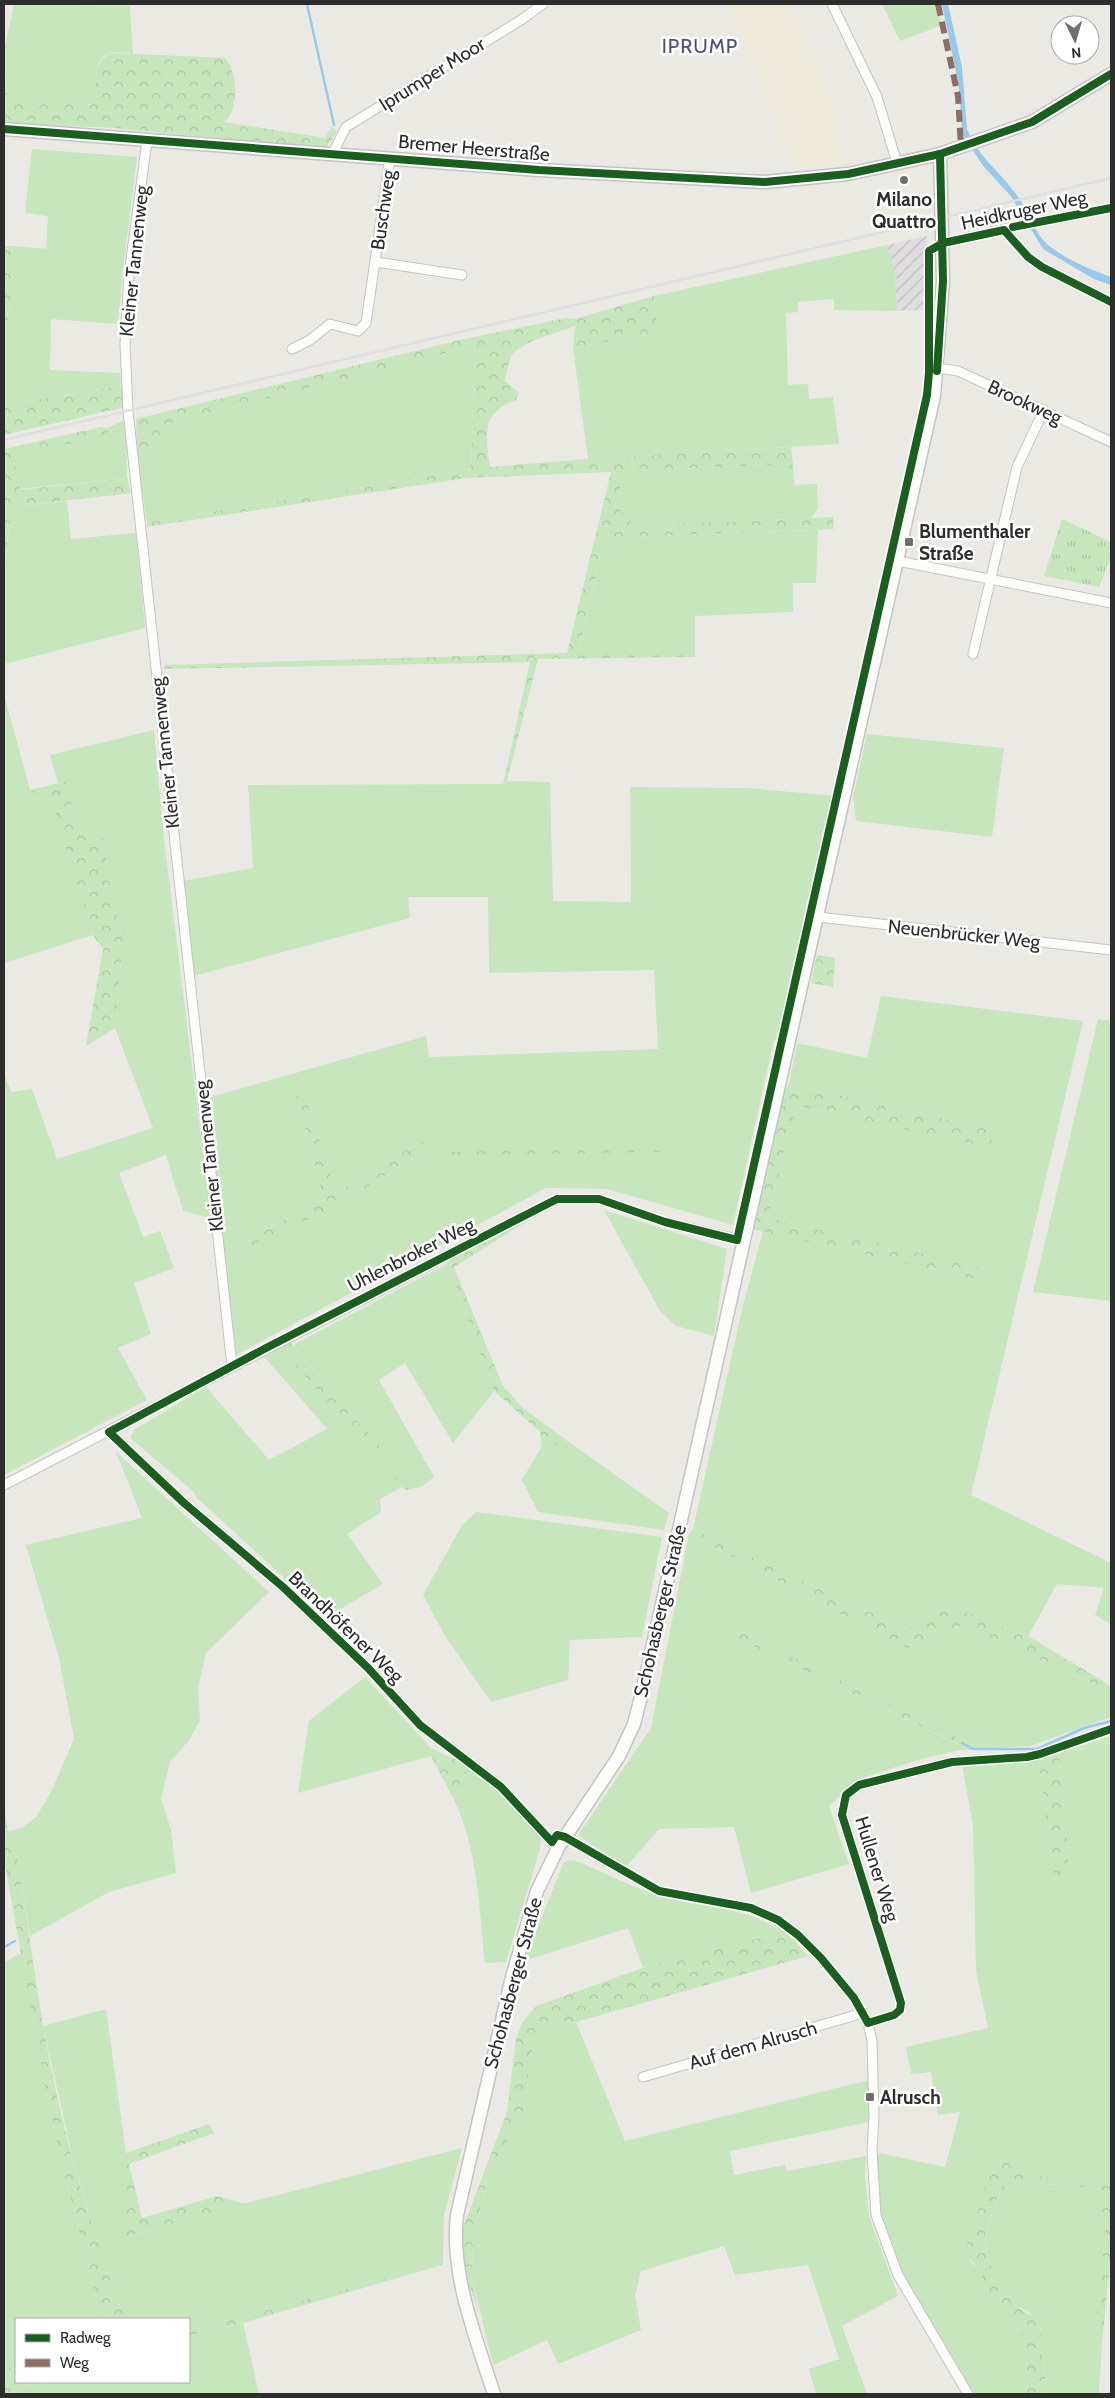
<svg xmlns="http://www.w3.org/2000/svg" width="1115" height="2398" viewBox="0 0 1115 2398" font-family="Cabin,sans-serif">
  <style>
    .industrial { fill: url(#industrial-furrows) }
    .education { fill: #edead9 }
    .grass { fill: #c7e6be; fill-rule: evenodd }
    .forest { fill: url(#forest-crowns) }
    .park { fill: url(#park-tufts) }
    .water { fill: #98c9eb }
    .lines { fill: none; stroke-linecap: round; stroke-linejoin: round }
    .stream { stroke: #98c9eb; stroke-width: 2.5 }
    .street-casing { stroke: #c4c4c4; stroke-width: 11 }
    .secondary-casing { stroke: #c4c4c4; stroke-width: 15 }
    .street { stroke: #fcfcfb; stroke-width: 9 }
    .secondary { stroke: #fcfcfb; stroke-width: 12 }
    .rail { stroke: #dfdfe0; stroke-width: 2.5 }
    .quiet { stroke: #8d6e63; stroke-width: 6; stroke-dasharray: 12 6; stroke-linecap: butt }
    .cycleway-casing { stroke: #fff; stroke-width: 11 }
    .cycleway { stroke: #1b5e20; stroke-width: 8 }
    .poi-dot { fill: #6f6f6d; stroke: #fff; stroke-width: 2 }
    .labels { text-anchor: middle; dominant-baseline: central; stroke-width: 5; stroke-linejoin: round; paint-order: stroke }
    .street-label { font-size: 19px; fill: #2d2d2d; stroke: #fff }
    .poi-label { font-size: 19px; font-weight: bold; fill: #2d2d2d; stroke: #fff; text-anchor: start }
    .neighbourhood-label { font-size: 20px; letter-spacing: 1px; fill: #4d4e7e; stroke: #fff }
  </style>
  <defs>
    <pattern id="industrial-furrows" width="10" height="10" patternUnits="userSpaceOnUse" patternTransform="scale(1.25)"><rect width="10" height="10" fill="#dfdddf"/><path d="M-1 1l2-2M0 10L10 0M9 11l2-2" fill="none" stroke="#c0bec0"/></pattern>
    <pattern id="forest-crowns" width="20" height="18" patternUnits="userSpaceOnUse" patternTransform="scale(1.25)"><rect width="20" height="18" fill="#c7e6be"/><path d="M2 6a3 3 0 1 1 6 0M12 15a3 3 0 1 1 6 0" fill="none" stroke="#abc6a4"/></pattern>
    <pattern id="park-tufts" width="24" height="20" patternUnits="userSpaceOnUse" patternTransform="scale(1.25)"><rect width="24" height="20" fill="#c7e6be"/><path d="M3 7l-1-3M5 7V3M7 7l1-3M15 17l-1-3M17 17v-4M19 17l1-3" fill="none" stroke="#abc6a4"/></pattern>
  </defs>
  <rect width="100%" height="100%" fill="#eae9e4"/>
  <!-- industrial -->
  <polygon class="industrial" points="927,236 923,310 897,311 895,272 887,245"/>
  <!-- education -->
  <polygon class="education" points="728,4 793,4 835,104 832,106 847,163 795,170"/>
  <!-- grass -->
  <g class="grass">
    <path d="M 14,4 L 130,6 L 133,54 C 125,53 113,50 106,55 C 93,62 95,91 98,103 L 84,105 L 7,98 L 4,51 Z"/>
    <polygon points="882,4 936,4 942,25 900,41"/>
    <polygon points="32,149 137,157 122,278 118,324 51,319 50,370 120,373 121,386 4,405 4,328 9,318 13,246 46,249 48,216 25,213"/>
    <polygon points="887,245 895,272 897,311 834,310 834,299 798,302 798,312 786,313 788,385 808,384 809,399 833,397 839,444 588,459 573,348 658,333 654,296"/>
    <polygon points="475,346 471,469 147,523 137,454 156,444 167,424"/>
    <polygon points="126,419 127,478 20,489 12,454 102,438 109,432 107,428"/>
    <polygon points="770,465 795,485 817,484 818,509 811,518 636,526 615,505 624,477 635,470"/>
    <polygon points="67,501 71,539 136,533 145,628 4,664 4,577 11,507"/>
    <polygon points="818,530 816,583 793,583 793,612 695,616 695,650 579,653 604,538"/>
    <polygon points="4,694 30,790 53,805 93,935 4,963"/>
    <polygon points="154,730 164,839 211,1218 183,1211 166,1155 119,1173 143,1237 160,1231 174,1268 134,1283 151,1334 118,1348 147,1400 4,1475 4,1074 11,1092 32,1089 57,1159 153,1128 115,1028 123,942 103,843 104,831 76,827 67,781 58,783 50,755"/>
    <polygon points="867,734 1004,748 992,837 856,821 853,797"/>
    <path d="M 507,781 L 550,782 L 553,901 L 631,902 L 630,787 L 746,788 L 836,796 L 777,1037 L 773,1044 L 733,1225 L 607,1189 L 546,1188 L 236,1355 L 207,1098 L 426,1036 L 429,1057 L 658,1049 L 654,970 L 489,973 L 488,897 L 408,897 L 410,918 L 193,976 L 183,881 L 253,868 L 248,785 L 503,784 ZM 304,1091 L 337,1193 L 421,1142 L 429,1142 L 425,1151 L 331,1209 L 233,1246 L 324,1200 L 296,1095 Z"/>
    <polygon points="881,996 1083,1021 971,1495 1111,1563 1111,1624 1095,1615 1104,1588 1057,1584 1028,1636 952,1607 905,1629 693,1529 743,1306 763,1231 984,1281 988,1269 768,1219 795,1106 991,1147 993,1130 789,1084 797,1043 867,1058"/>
    <polygon points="1098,1019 1111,1021 1111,1301 1033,1292"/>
    <polygon points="604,1210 727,1249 714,1336 676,1326 660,1311"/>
    <polygon points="447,1264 494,1391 453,1443 405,1363 379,1380 434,1477 421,1487 410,1483 293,1345"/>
    <polygon points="279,1347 404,1486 380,1499 381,1512 347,1534 383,1584 327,1617 196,1497 193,1491 130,1438 135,1429 206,1387 269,1460 327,1429 263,1355"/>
    <polygon points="569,1442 669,1513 664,1530 538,1512 522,1480 542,1446"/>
    <polygon points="116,1452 269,1592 206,1653 198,1687 200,1720 190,1739 170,1762 161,1798 171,1830 176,1873 109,1892 30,1936 13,1830 23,1827 36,1817 51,1792 74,1739 59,1658 26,1545 142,1518"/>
    <polygon points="476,1512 662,1537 642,1637 570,1640 568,1680 491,1702 445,1636 423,1595 462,1525"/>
    <path d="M 689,1534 L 907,1649 L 963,1625 L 1111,1692 L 1111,1717 L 1030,1746 L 960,1750 L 921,1759 L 859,1779 L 829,1806 L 849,1864 L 751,1893 L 734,1827 L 659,1829 L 626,1867 L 578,1835 L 651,1728 ZM 729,1629 L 739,1631 L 956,1738 L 959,1745 L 731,1635 Z"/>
    <polygon points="365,1677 431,1748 431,1756 298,1793 309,1721"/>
    <polygon points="1111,1736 1111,2186 1012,2173 1007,2159 988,2178 969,2260 980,2270 984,2284 1010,2323 1022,2334 1026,2344 1027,2394 972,2394 916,2304 900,2268 880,2215 875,2160 879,2153 945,2167 960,2112 938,2115 931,2072 911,2074 906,2047 988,2028 976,1971 973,1825 962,1765 1038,1759 1054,1876 1070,1875 1059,1753"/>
    <path d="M 470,1767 L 500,1794 L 541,1837 L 540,1849 L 506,1962 L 485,1963 C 479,1909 478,1847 453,1798 Z"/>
    <path d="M 574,1860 C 601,1871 628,1885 655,1895 C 688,1906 756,1907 780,1933 L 643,1968 L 628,1928 L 524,1961 L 564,1862 Z"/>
    <polygon points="22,1953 44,2082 65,2179 102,2319 16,2319 16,2366 4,2370 4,1962"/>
    <polygon points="106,2009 126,2153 127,2237 246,2203 462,2148 444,2215 443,2263 189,2331 189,2319 125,2319 97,2242 73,2159 43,2026"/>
    <path d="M 576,2022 L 625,2141 L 869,2080 L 869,2122 L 730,2151 L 734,2175 L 785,2165 L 787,2171 L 866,2156 L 865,2177 L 869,2216 L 898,2296 L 842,2326 L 867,2394 L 816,2394 L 809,2369 L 839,2359 L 808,2265 L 735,2275 L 724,2246 L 641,2271 L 635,2295 L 641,2330 L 558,2364 L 547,2340 L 493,2365 L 472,2277 L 473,2236 L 490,2172 L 524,2111 L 534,2034 C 547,2023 560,2023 576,2022 Z"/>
    <polygon points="1009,2181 1083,2187 1111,2193 1111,2209 1109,2202 1102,2209 1105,2235 1096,2320 1102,2343 1099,2394 1045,2394 1046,2387 1040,2328 1029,2312 1015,2305 986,2257 985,2235 998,2196"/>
    <polygon points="243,2323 259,2394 5,2394 38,2382 189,2382 189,2336"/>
  </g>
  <!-- forest -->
  <g class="forest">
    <path d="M 112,53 L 225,58 C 238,71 239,111 224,122 L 325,138 L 332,126 L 337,132 L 325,149 L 115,128 L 4,123 L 4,59 L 7,98 L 85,105 L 98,103 C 94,87 93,59 112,53 Z"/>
    <polygon points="4,246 13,246 9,318 4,328"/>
    <path d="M 654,296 L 658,333 L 573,348 L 575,326 C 558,333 520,341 511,357 C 508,364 507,373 505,381 L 519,393 L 516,400 C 480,413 486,434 490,467 L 588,459 L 791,447 L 795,485 L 770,465 L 635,470 L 624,477 L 615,505 L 636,526 L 833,517 L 834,529 L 604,538 L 579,652 L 695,650 L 695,657 L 538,659 L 507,781 L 503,784 L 530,662 L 162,669 L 166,665 L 567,653 L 611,472 L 466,478 L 146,527 L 147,523 L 471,469 L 475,346 L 167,424 L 156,444 L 137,454 L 136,419 L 460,340 L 566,318 L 575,319 Z"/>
    <polygon points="121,386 125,407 4,435 4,405"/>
    <polygon points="101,427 107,428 109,432 103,438 13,454 20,490 127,478 131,493 11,507 4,577 4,449"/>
    <polygon points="67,781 76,827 104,830 103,843 123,942 115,1028 86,1046 103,949 93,935 53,806 30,790"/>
    <polygon points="817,955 835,958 833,987 811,983"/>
    <polygon points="789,1084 993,1130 991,1148 796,1106 768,1218 988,1269 984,1281 751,1229 783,1094"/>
    <polygon points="298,1088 304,1091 337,1193 421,1142 430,1142 425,1151 331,1209 238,1252 232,1252 233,1246 324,1200 296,1095"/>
    <polygon points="663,1147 670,1150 663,1152 448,1155 443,1152"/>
    <polygon points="528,1218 529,1220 454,1267 503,1386 523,1408 569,1442 542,1446 540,1432 494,1391 447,1264 448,1255"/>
    <polygon points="289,1341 410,1482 421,1487 406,1490 279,1347"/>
    <polygon points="693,1529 905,1629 952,1607 1028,1636 1111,1686 1111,1692 963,1625 907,1649 689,1534"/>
    <polygon points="728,1629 739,1631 957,1738 960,1745 730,1635"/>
    <polygon points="431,1748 470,1767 453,1798 431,1756"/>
    <polygon points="1059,1753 1070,1875 1054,1877 1038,1759"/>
    <path d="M 4,1803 L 8,1832 L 13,1830 C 24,1895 32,1960 43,2025 C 60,2125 89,2224 125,2319 L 102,2319 L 65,2179 L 44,2082 L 4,1859 Z"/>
    <path d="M 773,1923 L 795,1941 L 808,1956 L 576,2022 C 560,2023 547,2023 534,2034 L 524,2111 L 490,2172 L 473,2236 L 472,2277 L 479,2313 L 463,2269 L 463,2228 L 507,2112 L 516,2039 L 522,2023 L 536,2006 L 643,1968 L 779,1933 Z"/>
    <polygon points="209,2124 214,2133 129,2164 142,2218 217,2196 246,2204 126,2237 126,2153"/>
    <polygon points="1007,2159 1013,2173 1111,2186 1111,2193 1083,2187 1009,2181 998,2196 985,2234 986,2257 1015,2305 1036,2319 1040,2328 1046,2387 1045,2394 1027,2394 1026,2344 1022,2334 1010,2323 984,2284 980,2270 964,2253 988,2178"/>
    <polygon points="1105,2202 1109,2202 1111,2209 1111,2254 1102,2343 1096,2320 1105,2235 1102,2209"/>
    <polygon points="443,2263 442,2265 243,2323 189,2336 189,2331"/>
    <polygon points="16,2366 16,2382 38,2382 4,2394 4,2370"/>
  </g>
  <!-- park -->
  <polygon class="park" points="1062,519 1111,542 1111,558 1099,587 1044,576"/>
  <!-- water -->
  <path class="water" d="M 942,4 L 948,4 L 962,67 L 967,129 C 976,154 1000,172 1016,194 C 1029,211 1034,235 1052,248 C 1069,261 1092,270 1111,277 L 1111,285 L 1094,279 L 1043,249 L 1010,195 L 984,167 L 965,139 L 962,131 L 959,87 Z"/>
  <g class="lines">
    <!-- stream -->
    <g class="stream">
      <polyline points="307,4 334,125"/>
      <polyline points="962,1743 973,1749 1037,1749 1084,1728 1111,1721"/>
      <polyline points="4,1947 15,1941"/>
    </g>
    <!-- street casing -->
    <g class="street-casing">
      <g id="street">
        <polyline points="832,4 877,97 897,163"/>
        <polyline points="147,141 129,274 125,344 128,411 232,1366"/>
        <polyline points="332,155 346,127 521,20 543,4"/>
        <polyline points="1004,230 1028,257 1042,267 1111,302"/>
        <polyline points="943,243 1013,227 1111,208"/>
        <polyline points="376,262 462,275"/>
        <polyline points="292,349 310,340 330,324 358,331 366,323 390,158"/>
        <polyline points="937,368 958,371 1111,442"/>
        <polyline points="898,561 1111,603"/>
        <polyline points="973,654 1017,467 1044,410"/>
        <polyline points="818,917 1111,950"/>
        <polyline points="109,1432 184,1503 283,1587 368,1668 420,1725 501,1787 544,1835 559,1846"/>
        <polyline points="4,1485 557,1199 599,1199 665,1222 745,1241"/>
        <polyline points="565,1837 659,1891 751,1908 778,1920 798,1935 821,1958 854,1998 868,2023 872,2041 874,2116 872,2151 876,2215 898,2275 968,2394"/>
        <polyline points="868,2023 894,2015 900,2010 901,2003 842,1815 846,1795 859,1785 952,1762 1027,1757 1040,1754 1111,1729"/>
        <polyline points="643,2077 863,2013"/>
      </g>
    </g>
    <!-- secondary casing -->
    <g class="secondary-casing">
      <g id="secondary">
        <polyline points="4,129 539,170 765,182 848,174 940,154 1032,122 1111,74"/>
        <path d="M 494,2394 C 476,2338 450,2274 457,2215 L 512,1977 L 537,1891 L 559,1846 L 619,1756 L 634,1724 L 643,1689 L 934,396 L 943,281 L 940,154"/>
      </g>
    </g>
    <!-- street -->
    <use href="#street" class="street"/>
    <!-- secondary -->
    <use href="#secondary" class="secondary"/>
    <!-- rail -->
    <polyline class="rail" points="4,440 1111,178"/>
    <!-- quiet -->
    <polyline class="quiet" points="938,4 958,96 961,147"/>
    <!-- cycleway casing -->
    <g class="cycleway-casing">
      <g id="cycleway">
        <polyline points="4,129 539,170 765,182 848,174 940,154 1032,122 1111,74"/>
        <polyline points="1013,227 1111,208"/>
        <polyline points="1111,302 1042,267 1028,257 1004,230 943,243 929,251 929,372 927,395 737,1240 665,1222 599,1199 557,1199 266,1348 109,1432 184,1503 283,1587 368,1668 420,1725 501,1787 552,1842 557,1835 565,1837 659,1891 751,1908 778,1920 798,1935 821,1958 854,1998 868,2023 894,2015 900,2010 901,2003 842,1815 846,1795 859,1785 952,1762 1027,1757 1040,1754 1111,1729"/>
        <polyline points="937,371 943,281 940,154"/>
      </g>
    </g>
    <!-- cycleway -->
    <use href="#cycleway" class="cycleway"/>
  </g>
  <!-- markers -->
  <g class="poi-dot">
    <circle cx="904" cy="180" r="5"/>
    <rect x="904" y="537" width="10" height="10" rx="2.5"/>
    <rect x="865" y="2092" width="10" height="10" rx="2.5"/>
  </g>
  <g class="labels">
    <!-- street labels -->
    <g class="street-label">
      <text transform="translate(432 74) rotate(-32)">Iprumper Moor</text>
      <text transform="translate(474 148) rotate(5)">Bremer Heerstraße</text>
      <text transform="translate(383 210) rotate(-82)">Buschweg</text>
      <text transform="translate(1024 210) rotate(-12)">Heidkruger Weg</text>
      <text transform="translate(134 261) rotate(-84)">Kleiner Tannenweg</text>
      <text transform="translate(1025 402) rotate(25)">Brookweg</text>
      <text transform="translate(165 753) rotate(-96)">Kleiner Tannenweg</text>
      <text transform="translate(964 934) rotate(6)">Neuenbrücker Weg</text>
      <text transform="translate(209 1156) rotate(-96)">Kleiner Tannenweg</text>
      <text transform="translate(411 1255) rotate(-27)">Uhlenbroker Weg</text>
      <text transform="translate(660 1611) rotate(-77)">Schohasberger Straße</text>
      <text transform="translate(346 1627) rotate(44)">Brandhöfener Weg</text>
      <text transform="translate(877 1869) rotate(73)">Hullener Weg</text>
      <text transform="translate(513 1983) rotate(-75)">Schohasberger Straße</text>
      <text transform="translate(753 2045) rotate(-16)">Auf dem Alrusch</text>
    </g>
    <!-- poi labels -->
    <g class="poi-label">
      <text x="904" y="199" text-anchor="middle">Milano<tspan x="904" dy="22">Quattro</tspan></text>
      <text x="919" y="531">Blumenthaler<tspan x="919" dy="22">Straße</tspan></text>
      <text x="880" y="2097">Alrusch</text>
    </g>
    <!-- neighbourhood labels -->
    <g class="neighbourhood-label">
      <text x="700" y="46">IPRUMP</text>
    </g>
  </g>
  <!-- border -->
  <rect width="1115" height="2398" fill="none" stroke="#2d2d2d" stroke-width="10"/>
  <!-- legend -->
  <rect x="15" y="2318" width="175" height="65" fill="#ffffff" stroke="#ababab"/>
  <rect x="25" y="2334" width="25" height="8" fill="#1b5e20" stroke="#ababab"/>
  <text x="60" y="2343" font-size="15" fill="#2d2d2d">Radweg</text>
  <rect x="25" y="2359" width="25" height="8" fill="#8d6e63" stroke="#ababab"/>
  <text x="60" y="2368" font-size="15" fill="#2d2d2d">Weg</text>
  <!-- north arrow -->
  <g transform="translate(1075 40) rotate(175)"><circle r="24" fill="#ffffff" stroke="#ababab"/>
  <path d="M0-4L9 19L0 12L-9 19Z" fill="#6f6f6d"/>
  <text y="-8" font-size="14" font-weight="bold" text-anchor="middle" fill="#2d2d2d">N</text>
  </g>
</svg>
